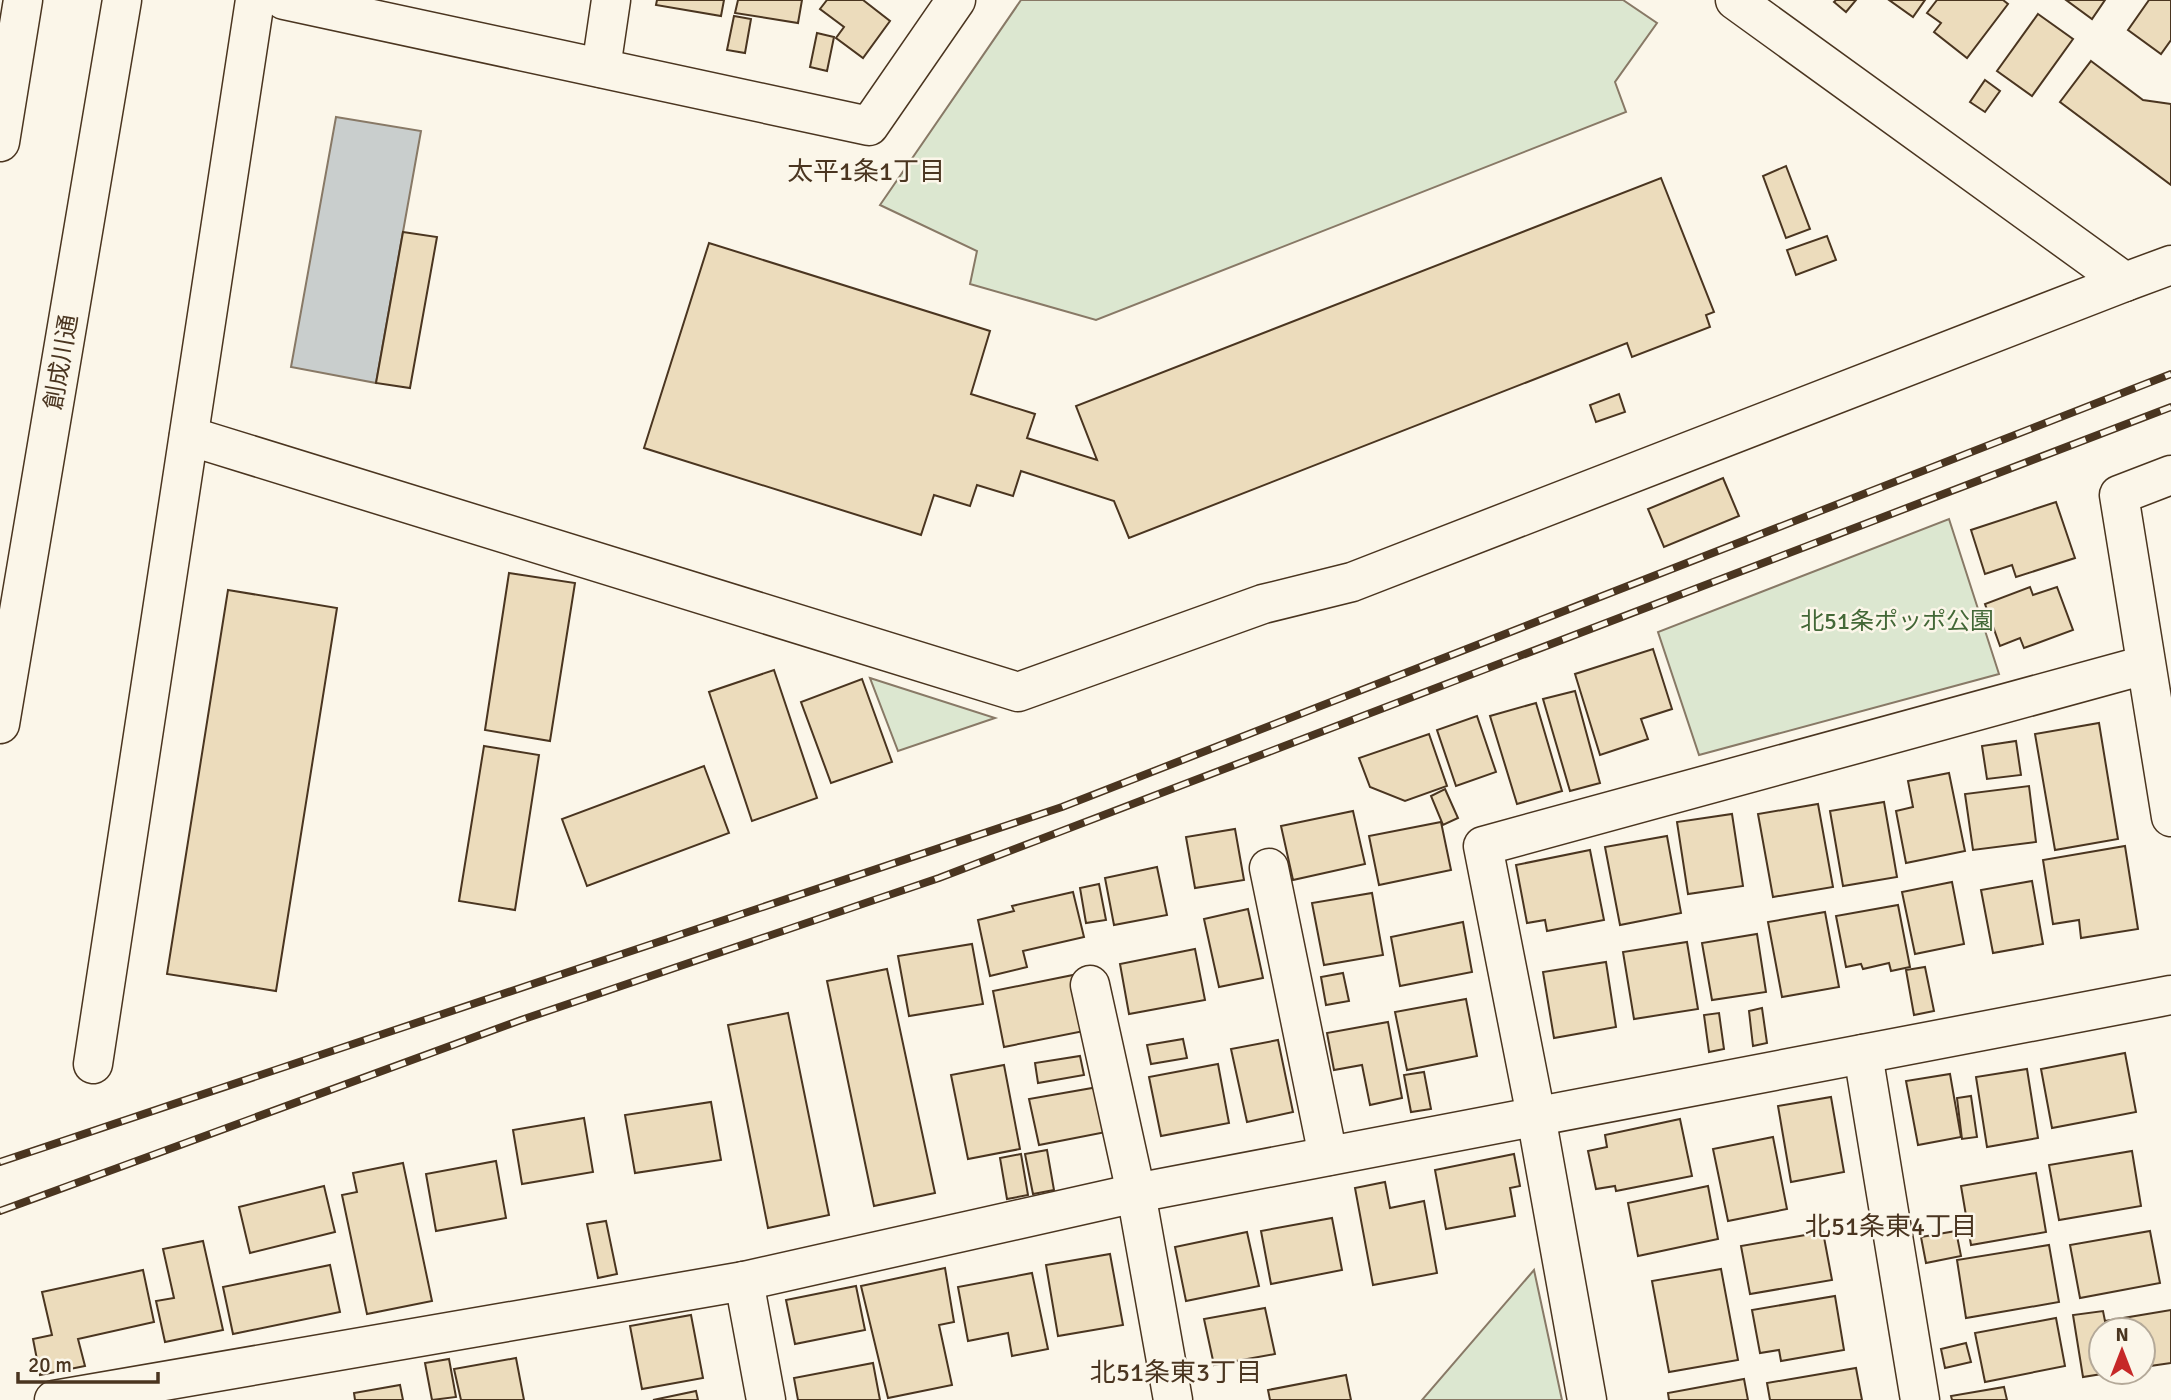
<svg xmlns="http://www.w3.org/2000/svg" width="2171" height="1400" viewBox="0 0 2171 1400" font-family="Signika,'Noto Sans JP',sans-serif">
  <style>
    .green { fill: #dce7d0; stroke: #887966; stroke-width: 2 }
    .water { fill: #c9cecd; stroke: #887966; stroke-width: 2 }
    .building { fill: #ecdcbc; stroke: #4a3520; stroke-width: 2 }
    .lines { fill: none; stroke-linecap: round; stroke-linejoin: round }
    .minor-casing { stroke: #4a3520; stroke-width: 41 }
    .trunk-casing { stroke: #4a3520; stroke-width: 41 }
    .minor { stroke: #fbf6e9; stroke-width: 38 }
    .trunk { stroke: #fbf6e9; stroke-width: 38 }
    .rail-casing { stroke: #4a3520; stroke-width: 8 }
    .rail { stroke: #fbf6e9; stroke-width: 5; stroke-dasharray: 16; stroke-linecap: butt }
    .labels { text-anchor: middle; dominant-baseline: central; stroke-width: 5; stroke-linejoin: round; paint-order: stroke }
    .street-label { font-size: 24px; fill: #4a3520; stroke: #fbf6e9 }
    .park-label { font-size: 24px; fill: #436837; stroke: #fbf6e9 }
    .neighbourhood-label { font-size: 26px; fill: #4a3520; stroke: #fbf6e9 }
  </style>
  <rect width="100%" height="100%" fill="#fbf6e9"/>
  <!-- green -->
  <g class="green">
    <polygon points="1021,0 1623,0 1657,23 1615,82 1626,112 1096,320 970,284 977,251 880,205"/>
    <polygon points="1949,519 1999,674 1699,755 1658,632"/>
    <polygon points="870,678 995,718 898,751"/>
    <polygon points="1534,1270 1562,1400 1422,1400"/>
  </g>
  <!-- water -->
  <polygon class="water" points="336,117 421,131 376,383 291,367"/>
  <!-- building -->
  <g class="building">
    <polygon points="657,0 724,0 721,16 656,5"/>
    <polygon points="738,0 802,0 798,23 735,13"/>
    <polygon points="827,0 863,0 890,21 863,58 836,38 844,27 820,9"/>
    <polygon points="1836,0 1856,0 1846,12 1834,2"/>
    <polygon points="1889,0 1925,0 1913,17"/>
    <polygon points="1937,0 2003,0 2008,4 1967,58 1934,32 1941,23 1927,13"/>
    <polygon points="2066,0 2105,0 2092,19"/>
    <polygon points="2149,0 2171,0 2171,40 2161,54 2128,30"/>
    <polygon points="2038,14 2073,39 2032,96 1997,71"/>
    <polygon points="734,16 751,19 745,53 727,50"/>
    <polygon points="817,33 834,37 827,71 810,67"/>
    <polygon points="2091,61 2143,100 2171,104 2171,185 2060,102"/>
    <polygon points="1985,80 2000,91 1985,112 1970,102"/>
    <polygon points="1786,166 1810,229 1786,238 1763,176"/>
    <polygon points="1661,178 1714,312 1706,315 1710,327 1632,357 1627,343 1129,538 1114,501 1021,471 1013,496 977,485 970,506 934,495 921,535 644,448 709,243 990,331 971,394 1035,414 1027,438 1097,460 1076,406"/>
    <polygon points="403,232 437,237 410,388 376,383"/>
    <polygon points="1827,236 1836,260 1796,275 1787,250"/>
    <polygon points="1619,394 1625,412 1596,422 1590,405"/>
    <polygon points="1723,478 1739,516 1664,547 1648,509"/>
    <polygon points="2056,502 2075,558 2016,577 2012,565 1985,574 1971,530"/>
    <polygon points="509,573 575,583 550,741 485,730"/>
    <polygon points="2030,587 2033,595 2057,587 2073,630 2024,648 2020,638 2000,646 1985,604"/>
    <polygon points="228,590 337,608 276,991 167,974"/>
    <polygon points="1653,649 1672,709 1641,719 1648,739 1600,755 1575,674"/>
    <polygon points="774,670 817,798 752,821 709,692"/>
    <polygon points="862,679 892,762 831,783 801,702"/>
    <polygon points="1575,691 1600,783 1570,791 1543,699"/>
    <polygon points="1536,703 1562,791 1517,804 1490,716"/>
    <polygon points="1477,716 1496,772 1456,786 1437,730"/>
    <polygon points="2099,723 2118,839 2055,850 2035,734"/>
    <polygon points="1429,734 1447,786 1405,801 1370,787 1359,758"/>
    <polygon points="2016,741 2021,775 1987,779 1982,746"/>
    <polygon points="484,746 539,755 515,910 459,901"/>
    <polygon points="704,766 729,833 587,886 562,819"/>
    <polygon points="1949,773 1965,851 1906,863 1896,811 1913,807 1908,781"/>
    <polygon points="2029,786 2036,842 1973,850 1965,794"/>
    <polygon points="1445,789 1458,818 1443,825 1431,796"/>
    <polygon points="1884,802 1897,877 1843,886 1830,811"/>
    <polygon points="1818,804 1833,887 1773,897 1758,814"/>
    <polygon points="1353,811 1365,864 1293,880 1281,826"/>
    <polygon points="1732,814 1743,886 1688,894 1677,822"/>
    <polygon points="1441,822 1451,870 1379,885 1369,836"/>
    <polygon points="1235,829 1244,880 1195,888 1186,837"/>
    <polygon points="1667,836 1681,913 1620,925 1605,847"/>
    <polygon points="2125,846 2138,929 2081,938 2079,920 2053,924 2043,860"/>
    <polygon points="1590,850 1604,920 1547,931 1545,920 1527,923 1516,865"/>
    <polygon points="1157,867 1167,915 1114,925 1105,878"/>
    <polygon points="2032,881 2043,944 1993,953 1981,890"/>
    <polygon points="1952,882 1964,944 1915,954 1902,892"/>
    <polygon points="1099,884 1106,920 1086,923 1080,888"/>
    <polygon points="1073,892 1084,937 1023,951 1027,967 990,976 978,920 1014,911 1012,906"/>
    <polygon points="1372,893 1383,955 1324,965 1312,903"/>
    <polygon points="1898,905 1910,967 1891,971 1889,963 1863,969 1861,964 1846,967 1836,916"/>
    <polygon points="1248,909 1263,978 1219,987 1204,919"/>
    <polygon points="1825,912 1839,987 1782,997 1768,922"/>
    <polygon points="1463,922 1472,972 1400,986 1391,937"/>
    <polygon points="1757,934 1766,992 1712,1000 1702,943"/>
    <polygon points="1687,942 1698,1009 1634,1019 1623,952"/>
    <polygon points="972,944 983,1004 909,1016 898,956"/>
    <polygon points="1195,949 1205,1000 1129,1014 1120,964"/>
    <polygon points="1606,962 1616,1027 1554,1038 1543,972"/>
    <polygon points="1925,967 1934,1011 1914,1015 1906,970"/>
    <polygon points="887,969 935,1193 874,1206 827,981"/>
    <polygon points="1343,973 1349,1001 1326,1005 1321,977"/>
    <polygon points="1073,975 1084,1031 1004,1047 993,991"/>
    <polygon points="1466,999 1477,1056 1407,1070 1395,1012"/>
    <polygon points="1762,1008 1767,1043 1753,1046 1749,1011"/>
    <polygon points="788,1013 829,1215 768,1228 728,1025"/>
    <polygon points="1719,1013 1724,1049 1709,1052 1704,1015"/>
    <polygon points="1388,1022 1402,1098 1370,1105 1362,1065 1334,1070 1327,1033"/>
    <polygon points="1183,1039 1187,1058 1151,1064 1147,1045"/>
    <polygon points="1278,1040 1293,1112 1247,1122 1231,1049"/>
    <polygon points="2125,1053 2136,1112 2052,1128 2041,1069"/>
    <polygon points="1080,1056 1084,1075 1038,1083 1035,1063"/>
    <polygon points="1218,1064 1229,1123 1161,1136 1149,1077"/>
    <polygon points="1004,1065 1020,1149 968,1159 951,1075"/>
    <polygon points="2027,1069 2038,1138 1987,1147 1976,1077"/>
    <polygon points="1424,1072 1431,1109 1411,1112 1404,1075"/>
    <polygon points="1950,1074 1961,1137 1918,1145 1906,1081"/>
    <polygon points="1098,1087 1106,1132 1039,1145 1029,1099"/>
    <polygon points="1971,1096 1977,1137 1962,1139 1957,1098"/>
    <polygon points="1831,1097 1844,1172 1791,1182 1778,1106"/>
    <polygon points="711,1102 721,1160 635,1173 625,1115"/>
    <polygon points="584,1118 593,1172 522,1184 513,1130"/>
    <polygon points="1680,1119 1692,1176 1616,1191 1615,1186 1596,1189 1588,1151 1607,1147 1605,1135"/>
    <polygon points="1773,1137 1787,1209 1728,1221 1713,1149"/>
    <polygon points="1047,1150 1054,1190 1033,1194 1025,1154"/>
    <polygon points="2132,1151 2141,1206 2059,1220 2049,1165"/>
    <polygon points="1021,1154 1028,1195 1007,1199 1000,1158"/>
    <polygon points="1514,1154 1520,1186 1510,1188 1515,1216 1446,1229 1435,1170"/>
    <polygon points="496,1161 506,1218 436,1231 426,1174"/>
    <polygon points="403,1163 432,1301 367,1314 342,1195 357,1192 353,1173"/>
    <polygon points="2036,1173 2046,1232 1971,1245 1961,1186"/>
    <polygon points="1385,1182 1390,1208 1424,1201 1437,1273 1373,1285 1355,1188"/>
    <polygon points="324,1186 335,1232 250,1253 239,1207"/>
    <polygon points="1708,1186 1718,1239 1638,1256 1628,1203"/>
    <polygon points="1332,1218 1342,1270 1271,1284 1261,1231"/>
    <polygon points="606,1221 617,1274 598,1278 587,1224"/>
    <polygon points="1956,1231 1961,1256 1926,1263 1921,1237"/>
    <polygon points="2150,1231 2160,1283 2080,1298 2070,1245"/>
    <polygon points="1247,1232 1259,1286 1186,1301 1175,1247"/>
    <polygon points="1823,1232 1832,1280 1750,1294 1741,1246"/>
    <polygon points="203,1241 223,1330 165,1342 156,1301 174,1298 163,1249"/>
    <polygon points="2049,1245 2059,1302 1966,1318 1957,1260"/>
    <polygon points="1110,1254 1123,1325 1058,1336 1046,1265"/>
    <polygon points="330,1265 340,1312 233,1334 223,1287"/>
    <polygon points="945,1268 954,1322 939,1325 952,1385 888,1398 861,1286"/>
    <polygon points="1721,1269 1738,1360 1669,1372 1652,1281"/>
    <polygon points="143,1270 154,1322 78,1339 85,1366 40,1375 33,1339 52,1335 42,1292"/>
    <polygon points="1032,1273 1048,1349 1012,1356 1008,1333 968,1341 958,1287"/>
    <polygon points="856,1286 865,1330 795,1344 786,1300"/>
    <polygon points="1835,1296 1844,1350 1781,1361 1779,1350 1760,1353 1752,1310"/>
    <polygon points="1265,1308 1275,1354 1214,1365 1204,1319"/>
    <polygon points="2171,1310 2171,1363 2143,1367 2143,1330 2101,1330 2101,1372 2114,1372 2083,1377 2073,1315 2103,1311 2105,1321"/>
    <polygon points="691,1315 703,1378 642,1389 630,1326"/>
    <polygon points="2056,1318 2065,1366 1985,1382 1975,1333"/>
    <polygon points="1966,1343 1971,1362 1945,1368 1941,1349"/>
    <polygon points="516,1358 524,1400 461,1400 454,1369"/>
    <polygon points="449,1359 456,1397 432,1400 425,1363"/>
    <polygon points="873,1363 880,1400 798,1400 794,1378"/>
    <polygon points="1856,1368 1862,1400 1770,1400 1767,1383"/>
    <polygon points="1346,1375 1351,1400 1270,1400 1268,1390"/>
    <polygon points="1744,1379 1748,1400 1669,1400 1668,1393"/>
    <polygon points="400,1385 403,1400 355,1400 354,1393"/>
    <polygon points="2004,1387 2007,1400 1952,1400 1951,1396"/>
    <polygon points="696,1391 698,1400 653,1400"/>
  </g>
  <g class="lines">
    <!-- minor casing -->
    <g class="minor-casing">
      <g id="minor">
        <polyline points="284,0 869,126 956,0"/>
        <polyline points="1735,0 2125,282 2171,265"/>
        <polyline points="601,68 611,0"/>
        <polyline points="189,436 1018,692 1263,604 1352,582 2125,282"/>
        <polyline points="2171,475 2119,495 2171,817"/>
        <polyline points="1269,868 1328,1156"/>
        <polyline points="1090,985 1136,1193 1173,1400"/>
        <polyline points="1863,1054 1920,1400"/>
        <polyline points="93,1064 255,0"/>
        <polyline points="744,1281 766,1400"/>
        <polyline points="54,1400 744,1281 1136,1193 2171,995"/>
        <polyline points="1587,1400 1536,1116 1483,846 2145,665"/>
      </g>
    </g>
    <!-- trunk casing -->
    <g class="trunk-casing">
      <g id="trunk">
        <polyline points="0,142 23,0"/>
        <polyline points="0,724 122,0"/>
      </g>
    </g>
    <!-- minor -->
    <use href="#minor" class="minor"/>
    <!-- trunk -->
    <use href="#trunk" class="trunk"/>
    <!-- rail casing -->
    <g class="rail-casing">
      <g id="rail">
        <polyline points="0,1162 1062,807 2171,374"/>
        <polyline points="0,1211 521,1020 939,878 2171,407"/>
      </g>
    </g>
    <!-- rail -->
    <use href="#rail" class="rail"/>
  </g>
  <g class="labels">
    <!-- street labels -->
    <g class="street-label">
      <text transform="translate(61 362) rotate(-80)">創成川通</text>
    </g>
    <!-- park labels -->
    <g class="park-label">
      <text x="1897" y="621">北51条ポッポ公園</text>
    </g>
    <!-- neighbourhood labels -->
    <g class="neighbourhood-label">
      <text x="866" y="172">太平1条1丁目</text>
      <text x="1891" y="1227">北51条東4丁目</text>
      <text x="1176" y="1373">北51条東3丁目</text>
    </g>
  </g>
  <!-- north arrow -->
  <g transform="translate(2122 1351)"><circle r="33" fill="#fbf6e9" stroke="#b4a999" stroke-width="2"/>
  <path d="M0-5L12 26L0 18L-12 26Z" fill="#c62828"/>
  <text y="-10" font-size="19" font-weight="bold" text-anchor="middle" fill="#4a3520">N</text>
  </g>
  <!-- scale -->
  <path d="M18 1372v10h140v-10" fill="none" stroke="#4a3520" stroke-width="3.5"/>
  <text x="28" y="1372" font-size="21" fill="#4a3520" stroke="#fbf6e9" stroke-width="5" paint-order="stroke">20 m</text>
</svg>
